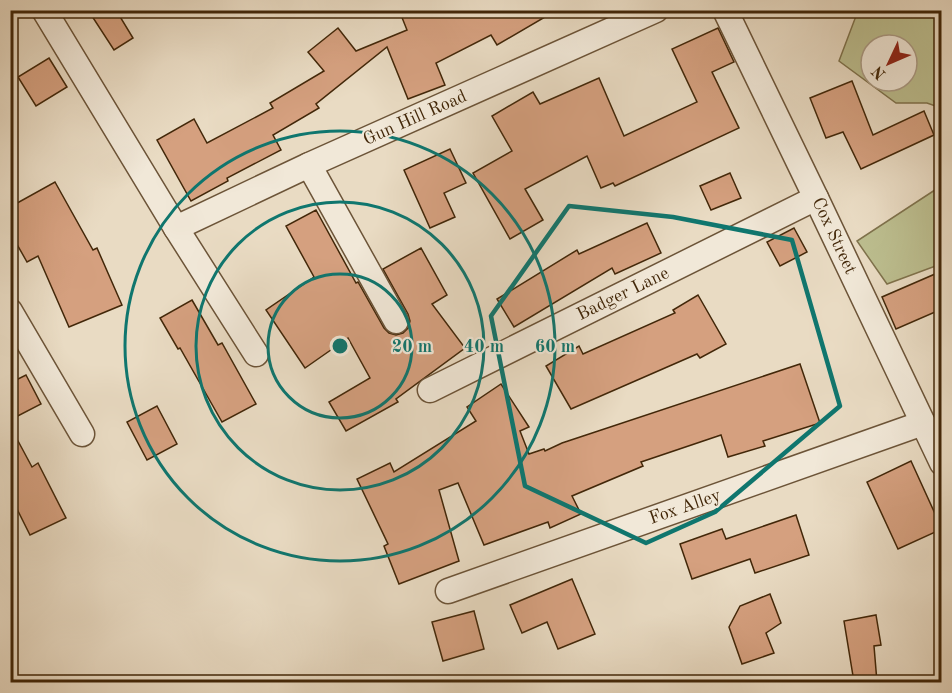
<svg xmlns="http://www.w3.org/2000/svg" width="952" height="693" viewBox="0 0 952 693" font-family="'Old Standard TT',serif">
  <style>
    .green { fill: #bcbe8f; stroke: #7f724c; stroke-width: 1.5; fill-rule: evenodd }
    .building { fill: #d5a07f; stroke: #422709; stroke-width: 1.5 }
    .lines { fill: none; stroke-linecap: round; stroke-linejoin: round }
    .minor-casing { stroke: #6c5438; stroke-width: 27 }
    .minor { stroke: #f1e8d8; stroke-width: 24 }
    .marked { fill: none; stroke: #0f766e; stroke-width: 4.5; stroke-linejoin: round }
    .ring { fill: none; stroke: #0f766e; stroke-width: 3 }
    .labels { text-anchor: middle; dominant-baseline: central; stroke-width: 4.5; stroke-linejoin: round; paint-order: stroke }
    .street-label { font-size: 18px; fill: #422709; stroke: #f1e8d8 }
    .centre { fill: #0f766e; stroke: #f1e8d8; stroke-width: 3 }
    .ring-label { font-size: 18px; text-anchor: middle; font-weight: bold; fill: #0f766e; stroke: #f1e8d8; stroke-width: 4.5; stroke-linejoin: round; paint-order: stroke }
  </style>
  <rect width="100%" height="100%" fill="#e9dbc3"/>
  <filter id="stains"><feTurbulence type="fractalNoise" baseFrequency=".00333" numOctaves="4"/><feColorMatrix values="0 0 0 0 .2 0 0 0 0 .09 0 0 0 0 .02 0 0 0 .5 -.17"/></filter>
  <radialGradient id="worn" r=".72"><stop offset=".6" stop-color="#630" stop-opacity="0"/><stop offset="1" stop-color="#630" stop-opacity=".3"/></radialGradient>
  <!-- green -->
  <g class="green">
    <path d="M 855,11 L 941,11 L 941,108 L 927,103 L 896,103 L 839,61 L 856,16 ZM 871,45 L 907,45 L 907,81 L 871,81 Z"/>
    <polygon points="941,186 941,264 887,284 857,241"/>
  </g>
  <!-- building -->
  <g class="building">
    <polygon points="88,10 116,10 133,38 114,50"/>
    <polygon points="399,10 557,10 497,45 491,35 436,63 445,85 408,99 387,47 316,104 319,108 273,135 281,150 227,178 228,181 191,201 157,140 194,119 207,143 273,108 270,103 324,71 308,52 338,28 356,51 407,30"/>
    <polygon points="718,28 734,62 712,72 739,128 615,186 613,183 601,188 587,156 525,189 543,220 510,239 473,173 512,151 492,116 533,92 540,104 599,78 624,136 697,102 672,49"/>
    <polygon points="49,58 67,87 36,106 18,77"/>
    <polygon points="852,81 873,135 924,111 934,135 861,169 843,132 826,138 810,98"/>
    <polygon points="450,149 466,183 444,193 455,217 430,228 404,170"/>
    <polygon points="730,173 741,198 711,210 700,186"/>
    <polygon points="55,182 93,250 97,248 122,305 69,327 38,256 27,262 10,232 10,207"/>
    <polygon points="316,210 356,283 358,282 384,328 389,333 396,335 403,333 408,328 410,321 408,314 383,269 421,248 447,295 432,304 465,348 396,399 398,402 346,431 329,402 370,378 348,338 305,368 266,310 314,277 286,226"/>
    <polygon points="647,223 661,253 615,274 612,268 514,327 497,299 577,250 579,254"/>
    <polygon points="794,228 807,252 780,266 767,242"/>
    <polygon points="942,271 942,309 896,329 882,297"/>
    <polygon points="698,295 726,344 700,358 697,354 571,409 546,366 579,346 583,354 675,313 673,310"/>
    <polygon points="192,300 218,345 222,343 256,404 222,422 180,348 178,349 160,318"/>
    <polygon points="800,364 820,423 763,441 765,446 728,457 721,435 641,462 643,466 572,496 581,514 550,528 548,522 484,545 458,483 439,490 459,561 399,584 384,546 388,544 357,479 390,463 394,472 476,421 467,407 501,384 529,427 520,431 529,454 544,449 545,451 562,443"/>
    <polygon points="26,375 41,404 10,420 10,383"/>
    <polygon points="157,406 177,444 147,460 127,422"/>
    <polygon points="10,426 32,467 38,463 66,518 30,535 10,495"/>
    <polygon points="911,461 942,529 898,549 867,482"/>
    <polygon points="796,515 809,555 755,573 750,559 692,579 680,544 722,529 726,539"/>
    <polygon points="572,579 595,634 558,649 547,622 522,633 510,605"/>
    <polygon points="770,594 781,623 766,633 774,653 742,664 729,627 740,606"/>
    <polygon points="474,611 484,649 443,661 432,622"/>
    <polygon points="876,615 881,645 874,646 877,682 854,682 844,621"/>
  </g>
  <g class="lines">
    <!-- minor casing -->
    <g class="minor-casing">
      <g id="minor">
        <polyline points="44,10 176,228 256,354"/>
        <polyline points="725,10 816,198 942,463"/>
        <polyline points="309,165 396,321"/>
        <polyline points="176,228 309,165 656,10"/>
        <polyline points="10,311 82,434"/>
        <polyline points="430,390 816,198"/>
        <polyline points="448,591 923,423"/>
      </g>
    </g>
    <!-- minor -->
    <use href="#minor" class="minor"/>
  </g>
  <!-- marked area -->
  <path class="marked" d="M 569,206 L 673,217 L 792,240 L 840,406 L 715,512 L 646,543 L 525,486 L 491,316 Z"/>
  <!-- distance rings -->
  <g class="ring">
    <circle cx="340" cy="346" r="72"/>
    <circle cx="340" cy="346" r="144"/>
    <circle cx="340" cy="346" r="215"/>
  </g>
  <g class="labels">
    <!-- street labels -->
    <g class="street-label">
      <text transform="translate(415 118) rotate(-24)">Gun Hill Road</text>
      <text transform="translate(834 236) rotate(65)">Cox Street</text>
      <text transform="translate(623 294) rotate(-26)">Badger Lane</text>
      <text transform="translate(685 507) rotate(-19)">Fox Alley</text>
    </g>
  </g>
  <circle cx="340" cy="346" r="9" class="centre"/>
  <g class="ring-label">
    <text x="412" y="352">20 m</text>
    <text x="484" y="352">40 m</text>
    <text x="555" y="352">60 m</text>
  </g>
  <!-- margin -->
  <rect width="952" height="693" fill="none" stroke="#e9dbc3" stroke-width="36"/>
  <rect x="12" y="12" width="928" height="669" fill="none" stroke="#422709" stroke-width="3"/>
  <rect x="18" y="18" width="916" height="657" fill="none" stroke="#422709" stroke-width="1.5"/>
  <!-- north arrow -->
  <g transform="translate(889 63) rotate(226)"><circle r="28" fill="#f1e8d8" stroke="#ab9b85" stroke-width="1.5"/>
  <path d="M0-4.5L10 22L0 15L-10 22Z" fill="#8f2418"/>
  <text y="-9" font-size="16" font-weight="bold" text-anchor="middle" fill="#422709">N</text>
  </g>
  <rect width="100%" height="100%" filter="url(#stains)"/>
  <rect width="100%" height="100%" fill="url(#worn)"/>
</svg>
